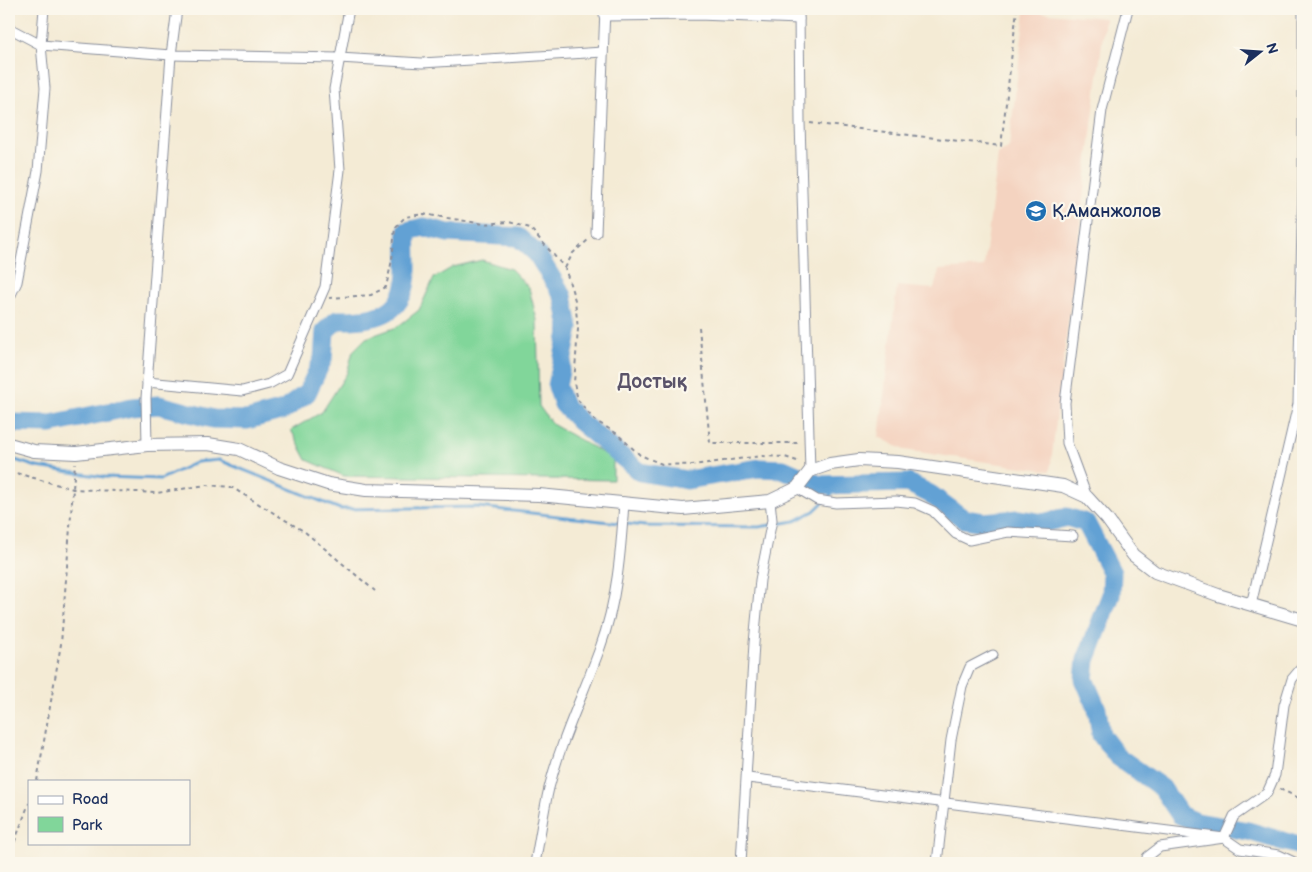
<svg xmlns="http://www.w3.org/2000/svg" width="1312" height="872" viewBox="0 0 1312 872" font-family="'Balsamiq Sans',sans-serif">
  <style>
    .built { fill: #f4d3c0 }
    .green { fill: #81d69a; stroke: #4e827c }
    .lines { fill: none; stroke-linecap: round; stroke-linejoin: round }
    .stream { stroke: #62a1d4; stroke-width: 3 }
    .river { stroke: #62a1d4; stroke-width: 19 }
    .minor-casing { stroke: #888d9a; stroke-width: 11 }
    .secondary-casing { stroke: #888d9a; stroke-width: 14 }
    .path { stroke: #888d9a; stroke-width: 2; stroke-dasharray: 4 4; stroke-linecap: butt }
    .minor { stroke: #fff; stroke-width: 9 }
    .secondary { stroke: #fff; stroke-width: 12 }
    .labels { text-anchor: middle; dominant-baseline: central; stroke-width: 4.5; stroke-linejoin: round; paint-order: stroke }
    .poi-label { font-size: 18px; fill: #1b2f5e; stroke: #fbf7ec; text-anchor: start }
    .quarter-label { font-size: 20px; font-weight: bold; fill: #5a536a; stroke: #fbf7ec }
  </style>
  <rect width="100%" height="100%" fill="#fbf7ec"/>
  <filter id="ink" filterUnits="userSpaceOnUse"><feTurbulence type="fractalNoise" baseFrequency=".02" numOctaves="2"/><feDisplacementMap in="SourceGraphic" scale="10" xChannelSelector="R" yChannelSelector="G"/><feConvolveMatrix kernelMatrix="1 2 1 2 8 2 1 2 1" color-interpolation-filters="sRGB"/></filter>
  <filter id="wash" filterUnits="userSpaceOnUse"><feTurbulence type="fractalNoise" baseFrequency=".0096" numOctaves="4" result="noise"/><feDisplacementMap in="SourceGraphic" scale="20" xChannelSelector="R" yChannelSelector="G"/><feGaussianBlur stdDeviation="1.12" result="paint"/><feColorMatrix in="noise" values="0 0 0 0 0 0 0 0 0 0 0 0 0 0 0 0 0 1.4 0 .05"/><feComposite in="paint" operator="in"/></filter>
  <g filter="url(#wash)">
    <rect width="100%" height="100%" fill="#f4ebd5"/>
    <!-- built -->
    <polygon class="built" points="1025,11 1105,18 1050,471 904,450 879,437 897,286 934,289 939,270 984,267 998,155 1009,147"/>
    <!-- green -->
    <polygon class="green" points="482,260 511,269 529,288 537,320 539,406 552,424 613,459 613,480 344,476 307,460 291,430 322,412 347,373 353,351 366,338 397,327 419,310 434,278 453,267"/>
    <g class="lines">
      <!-- stream -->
      <polyline class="stream" points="9,458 37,467 104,477 161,479 197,462 219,460 340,509 478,507 645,526 759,527 795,521 814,511 841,485"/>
      <!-- river -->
      <path class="river" d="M 9,423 L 51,424 L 132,407 L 159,405 L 213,419 L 247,420 L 284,410 L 307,393 L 323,359 L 325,331 L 337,320 C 378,321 408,314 407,266 C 407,254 406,243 407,231 L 424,227 L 448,233 L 518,237 L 537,254 L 563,296 L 569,328 L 557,386 L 563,404 L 579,421 L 640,472 L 687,480 L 759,468 L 783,469 L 819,485 L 908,483 L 930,494 L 964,519 L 984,522 L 1018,519 L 1043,523 L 1067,517 L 1086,523 L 1112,573 L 1111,595 L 1086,660 L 1084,679 L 1097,709 L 1101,735 L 1117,756 L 1162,788 L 1180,815 L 1197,822 L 1248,831 L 1303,847"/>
    </g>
  </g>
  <g filter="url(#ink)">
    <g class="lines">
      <!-- minor casing -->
      <g class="minor-casing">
        <g id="minor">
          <polyline points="799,9 800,122 810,471"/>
          <polyline points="604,16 698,15 799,19"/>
          <polyline points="9,28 41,45 171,55 339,58 422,63 603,52"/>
          <polyline points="596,233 605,9"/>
          <polyline points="9,299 17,282 38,171 45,88 41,45 44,9"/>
          <polyline points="147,382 242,391 269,384 287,374 325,287 340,170 334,89 349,9"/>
          <polyline points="147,445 146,398 171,55 177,9"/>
          <polyline points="797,488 817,500 836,503 896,501 915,503 933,511 956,534 969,540 1008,532 1073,536"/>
          <polyline points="1087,497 1067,443 1065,403 1102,110 1128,9"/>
          <polyline points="1251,605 1298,404 1303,180 1303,9"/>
          <polyline points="748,778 1224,838 1240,849 1279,855 1296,863"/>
          <path d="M 535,863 C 540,838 543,813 549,788 C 561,740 583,695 600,648 C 617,602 621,551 624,502"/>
          <polyline points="741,863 754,643 760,580 772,520 770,501"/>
          <polyline points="937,863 951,740 962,686 970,667 993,655"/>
          <polyline points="1147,863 1147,857 1160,847 1224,838 1234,816 1267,793 1275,775 1284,705 1292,679 1303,666"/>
        </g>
      </g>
      <!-- secondary casing -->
      <g class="secondary-casing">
        <polyline id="secondary" points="9,444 34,451 76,453 147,445 208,444 239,449 279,468 328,484 366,490 539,495 683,509 770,501 797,488 810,471 830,464 859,460 898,462 1063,486 1087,497 1107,519 1133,555 1155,572 1218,595 1303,620"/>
      </g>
      <!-- path -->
      <g class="path">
        <polyline points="810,123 1001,146 1017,9"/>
        <polyline points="565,268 573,253 588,240"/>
        <polyline points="329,298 371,295 386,287 392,260 395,228 405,217 423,214 484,224 509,222 530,228 565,268 575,300 578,329 574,383 578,400 594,420 616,433 640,455 662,464 692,465 762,456 785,457 800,462"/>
        <polyline points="699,327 710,443 799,443"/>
        <polyline points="9,471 73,489 157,493 206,485 231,487 305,532 375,591"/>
        <polyline points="37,781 61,644 75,463"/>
        <polyline points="1280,789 1303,800"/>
        <polyline points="9,857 29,803"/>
      </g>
      <!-- minor -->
      <use href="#minor" class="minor"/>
      <!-- secondary -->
      <use href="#secondary" class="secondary"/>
    </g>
  </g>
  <!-- icons -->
  <defs>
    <g id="school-disc" transform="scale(1.125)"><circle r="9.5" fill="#1f6fb2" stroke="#fbf7ec"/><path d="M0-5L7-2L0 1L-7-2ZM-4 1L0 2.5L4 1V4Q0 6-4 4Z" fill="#fff"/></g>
  </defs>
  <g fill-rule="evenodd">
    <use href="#school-disc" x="1036" y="211"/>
  </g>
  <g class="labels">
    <!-- poi labels -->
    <g class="poi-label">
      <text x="1052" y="211">Қ.Аманжолов</text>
    </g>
    <!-- quarter labels -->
    <g class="quarter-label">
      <text x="652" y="382">Достық</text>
    </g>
  </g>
  <!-- margin -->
  <rect width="1312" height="872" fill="none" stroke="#fbf7ec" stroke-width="30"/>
  <!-- legend -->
  <rect x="28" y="780" width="162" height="65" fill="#fbf7ec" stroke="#a1a7b3"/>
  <rect x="38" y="796" width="25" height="8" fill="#ffffff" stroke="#a1a7b3"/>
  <text x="72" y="804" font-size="15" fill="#1b2f5e">Road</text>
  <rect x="38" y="817" width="25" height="15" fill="#81d69a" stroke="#a1a7b3"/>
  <text x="72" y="830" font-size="15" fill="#1b2f5e">Park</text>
  <!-- north arrow -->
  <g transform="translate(1260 52) rotate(73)" stroke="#fbf7ec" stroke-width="4" paint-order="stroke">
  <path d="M0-4L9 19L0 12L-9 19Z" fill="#1b2f5e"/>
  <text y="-8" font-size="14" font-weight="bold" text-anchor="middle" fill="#1b2f5e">N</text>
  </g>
</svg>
